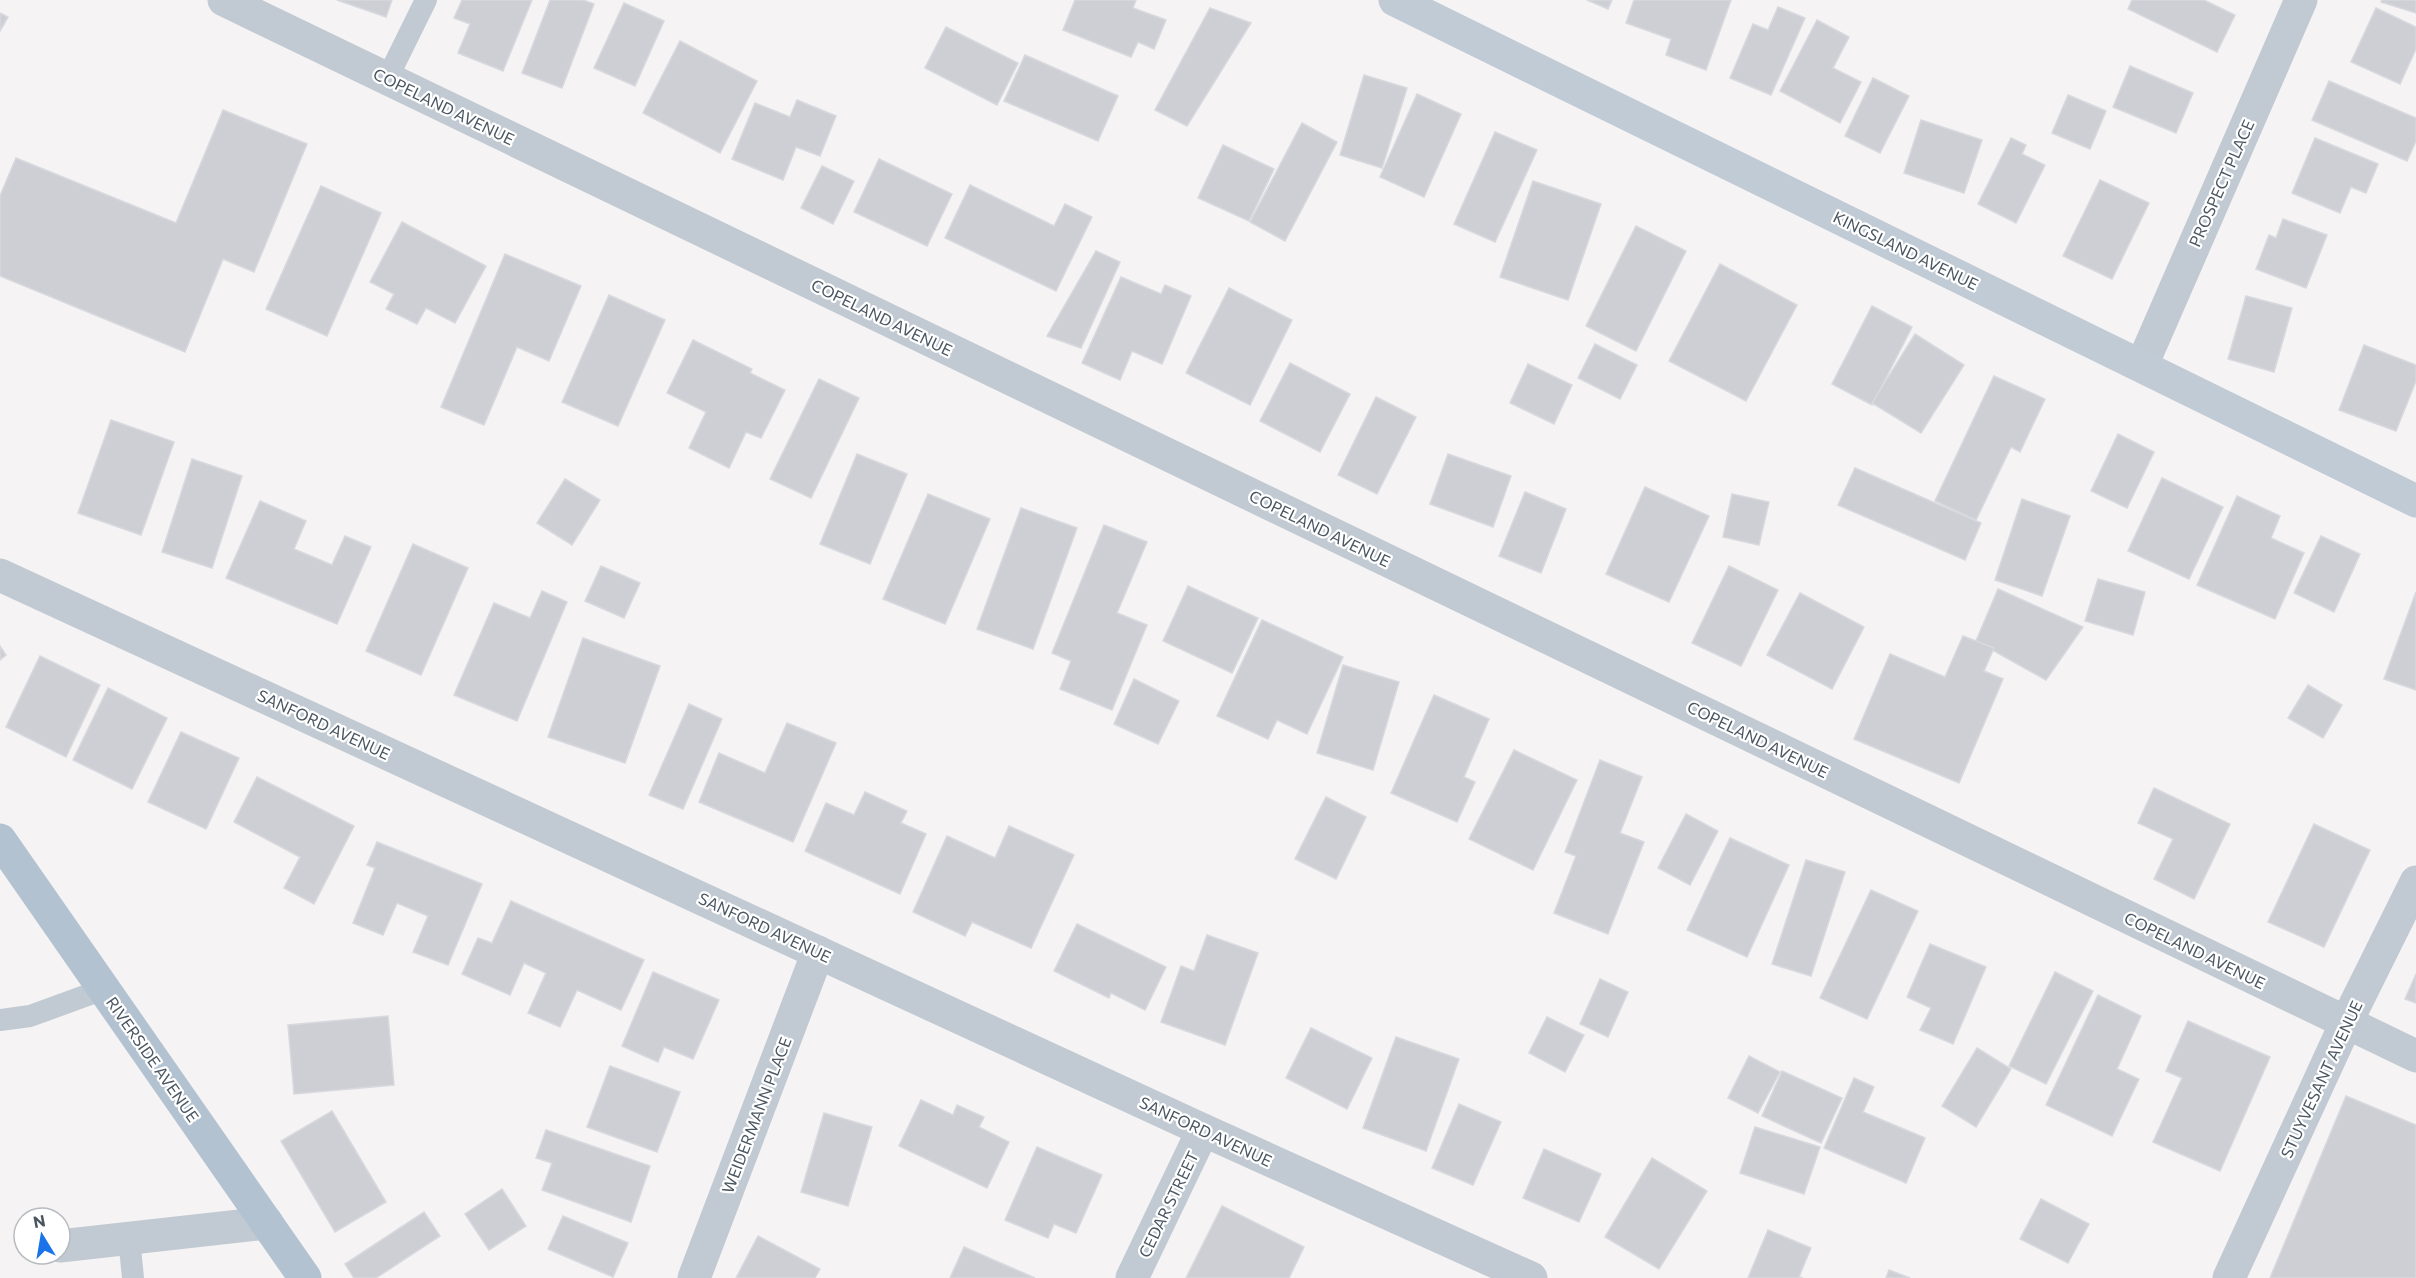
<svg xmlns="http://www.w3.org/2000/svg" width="2416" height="1278" viewBox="0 0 2416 1278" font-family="Commissioner,sans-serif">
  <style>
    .building { fill: #cdcfd5; stroke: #d7d9de; stroke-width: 1.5 }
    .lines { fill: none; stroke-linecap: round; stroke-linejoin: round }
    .lane { stroke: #c1cad2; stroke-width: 22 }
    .street { stroke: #c1cad2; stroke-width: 33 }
    .secondary { stroke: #c1cbd6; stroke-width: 33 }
    .primary { stroke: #b3c2d1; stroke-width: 33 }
    .labels { text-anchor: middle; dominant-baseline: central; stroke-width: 4.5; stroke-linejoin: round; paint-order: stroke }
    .street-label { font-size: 16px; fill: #4a5661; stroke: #fff }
  </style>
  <rect width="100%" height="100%" fill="#f5f3f3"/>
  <!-- building -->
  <g class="building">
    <polygon points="337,0 392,0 386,17"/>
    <polygon points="462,0 532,0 503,71 458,53 470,24 454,18"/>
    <polygon points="550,0 583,0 594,4 562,88 522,73"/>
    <polygon points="1075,0 1136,0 1133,8 1166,20 1154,49 1138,42 1131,57 1063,30"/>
    <polygon points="1587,0 1612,0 1608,9"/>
    <polygon points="1634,0 1731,0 1706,70 1666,55 1671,39 1626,23"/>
    <polygon points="2132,0 2204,0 2235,15 2217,52 2128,9"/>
    <polygon points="2382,0 2416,0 2416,13 2381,2"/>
    <polygon points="624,3 664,21 635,86 594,68"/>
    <polygon points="1778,7 1805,18 1771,95 1730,78 1753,24 1768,30"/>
    <polygon points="1210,8 1251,23 1187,126 1155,110"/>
    <polygon points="2376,8 2416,27 2416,49 2400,84 2351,62"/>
    <polygon points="0,13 8,17 0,31"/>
    <polygon points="1817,20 1849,37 1833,68 1861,82 1840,123 1780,91"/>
    <polygon points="946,27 1018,63 997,105 925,68"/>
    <polygon points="680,41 757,81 720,153 643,113"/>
    <polygon points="1025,55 1118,96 1098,141 1004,101"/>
    <polygon points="2130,66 2193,93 2176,133 2113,107"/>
    <polygon points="1364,75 1407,88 1382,168 1340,155"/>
    <polygon points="1873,78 1909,96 1880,153 1845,136"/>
    <polygon points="2329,81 2416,118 2416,141 2407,161 2312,120"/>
    <polygon points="1417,94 1461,114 1424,197 1380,177"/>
    <polygon points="2068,95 2106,111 2090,149 2052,133"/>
    <polygon points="797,100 836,116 820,156 796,147 783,180 732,159 755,103 790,117"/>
    <polygon points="223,110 307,144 254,272 223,259 185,352 0,276 0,196 16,158 176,223"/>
    <polygon points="1921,120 1982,140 1964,193 1904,173"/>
    <polygon points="1302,123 1337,142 1285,241 1250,222"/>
    <polygon points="1495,132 1537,150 1495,242 1454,224"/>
    <polygon points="2011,138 2026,145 2022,154 2045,165 2016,223 1978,204"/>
    <polygon points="2315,138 2378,164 2366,193 2351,187 2340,213 2292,193"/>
    <polygon points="1223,145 1274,169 1249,221 1198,198"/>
    <polygon points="879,159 952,194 927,246 854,212"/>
    <polygon points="822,166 854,181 833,224 801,208"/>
    <polygon points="2100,180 2149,203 2112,279 2063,256"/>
    <polygon points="1533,181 1601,204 1568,300 1500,277"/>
    <polygon points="970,185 1054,226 1065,204 1092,217 1056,291 945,238"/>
    <polygon points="321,186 381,213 327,336 266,309"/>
    <polygon points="2283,219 2327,235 2306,288 2256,269 2269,235 2276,238"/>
    <polygon points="402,222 486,266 455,323 426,308 417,324 386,309 394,294 370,282"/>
    <polygon points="1636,226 1686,251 1636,351 1586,326"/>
    <polygon points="1096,251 1120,262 1081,348 1047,336"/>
    <polygon points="505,254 581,286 549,361 517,347 484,425 441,407"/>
    <polygon points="1720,264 1797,305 1746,401 1669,361"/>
    <polygon points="1121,277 1161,294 1165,285 1191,296 1162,364 1132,351 1120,380 1082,363"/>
    <polygon points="1229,288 1292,320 1250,405 1186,373"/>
    <polygon points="609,295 665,320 618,426 562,402"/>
    <polygon points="2246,296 2292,308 2274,372 2228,359"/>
    <polygon points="1872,306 1912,327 1872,405 1832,384"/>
    <polygon points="1915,334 1964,365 1921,433 1872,403"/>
    <polygon points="693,340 752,369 750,373 785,390 761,438 746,432 729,468 689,448 706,412 667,393"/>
    <polygon points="1595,344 1637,365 1620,399 1578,378"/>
    <polygon points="2364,345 2416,365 2416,381 2396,431 2339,410"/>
    <polygon points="1290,363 1350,394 1320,452 1260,421"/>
    <polygon points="1528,364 1572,385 1554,424 1510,403"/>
    <polygon points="1994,376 2045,399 2020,452 2011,447 1976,520 1935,501"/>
    <polygon points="819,379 859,398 811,498 770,479"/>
    <polygon points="1376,397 1416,417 1377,494 1338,475"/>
    <polygon points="111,420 174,442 141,535 78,513"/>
    <polygon points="2118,434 2154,452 2127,508 2091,491"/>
    <polygon points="857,454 907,474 870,564 820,544"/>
    <polygon points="1448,454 1511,476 1493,527 1430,504"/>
    <polygon points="192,459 242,476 212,568 162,552"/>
    <polygon points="1855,468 1981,523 1965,560 1838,505"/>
    <polygon points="2162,478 2223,507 2189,579 2128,551"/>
    <polygon points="565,479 600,500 572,545 537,523"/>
    <polygon points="1645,487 1709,516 1669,602 1606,574"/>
    <polygon points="1525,492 1566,509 1541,573 1499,556"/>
    <polygon points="928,494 990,519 945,624 883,599"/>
    <polygon points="1732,494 1769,502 1759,545 1723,537"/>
    <polygon points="2237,496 2280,516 2271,538 2304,553 2275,619 2197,585"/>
    <polygon points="2022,499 2070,516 2042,596 1995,580"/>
    <polygon points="260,501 306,521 294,549 332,565 345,536 371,547 337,624 226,578"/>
    <polygon points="1021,508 1077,528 1033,649 977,629"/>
    <polygon points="1104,525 1147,542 1117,613 1147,625 1112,710 1060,689 1071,661 1052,653"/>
    <polygon points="2321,536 2360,554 2334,612 2294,593"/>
    <polygon points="413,544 468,568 421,675 366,651"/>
    <polygon points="601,566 640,583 624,618 585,601"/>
    <polygon points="1729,566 1778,590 1741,666 1692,643"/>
    <polygon points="2098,579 2145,592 2133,635 2085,621"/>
    <polygon points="1188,586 1258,618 1232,673 1163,641"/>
    <polygon points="1998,589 2083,627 2046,680 1976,641"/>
    <polygon points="542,591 567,602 517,721 454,695 494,603 530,618"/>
    <polygon points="2416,592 2416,690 2384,679"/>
    <polygon points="1800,593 1864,627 1832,689 1767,655"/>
    <polygon points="1262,620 1343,657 1307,734 1277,720 1268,739 1217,716"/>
    <polygon points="1963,636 1994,648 1984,671 2003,679 1959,783 1854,739 1890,654 1945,677"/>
    <polygon points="583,638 660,666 625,763 548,737"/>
    <polygon points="0,646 6,655 0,660"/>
    <polygon points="40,656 100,685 66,757 6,727"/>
    <polygon points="1343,665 1399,682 1373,770 1317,753"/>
    <polygon points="1134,679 1179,701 1158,744 1114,724"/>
    <polygon points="2308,685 2342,705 2323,738 2288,718"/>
    <polygon points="108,688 167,718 132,789 73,760"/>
    <polygon points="1434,695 1489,719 1464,777 1475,782 1457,822 1391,793"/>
    <polygon points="689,704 722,719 683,809 649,795"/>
    <polygon points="787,723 836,743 793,842 699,802 719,753 765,773"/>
    <polygon points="181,732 239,758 206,829 148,802"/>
    <polygon points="1514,750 1577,780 1533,870 1469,839"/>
    <polygon points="1600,760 1642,777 1620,833 1644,842 1608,934 1554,913 1576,856 1565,852"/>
    <polygon points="257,777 354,826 314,904 284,888 300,857 234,822"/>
    <polygon points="2154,788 2230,824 2194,899 2154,879 2173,839 2138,823"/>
    <polygon points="865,792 907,811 901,823 926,834 900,894 805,851 826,803 854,815"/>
    <polygon points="1326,797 1366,817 1336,879 1295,859"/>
    <polygon points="1686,814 1718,831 1690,885 1658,868"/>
    <polygon points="2314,824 2370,850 2324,947 2268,922"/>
    <polygon points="1009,826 1074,855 1031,948 972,922 965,936 913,912 947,836 995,858"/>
    <polygon points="1730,838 1789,865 1747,957 1687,930"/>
    <polygon points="377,842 482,884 448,965 413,952 428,916 397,903 383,935 353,923 375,868 367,865"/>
    <polygon points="1806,860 1845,872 1811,976 1772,964"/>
    <polygon points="1871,890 1918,911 1867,1019 1820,998"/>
    <polygon points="511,901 644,960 621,1010 577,990 560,1027 528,1013 546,973 524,963 510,995 462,974 478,938 492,943"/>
    <polygon points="1077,924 1166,967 1145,1010 1111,993 1109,998 1054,971"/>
    <polygon points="1207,935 1258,953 1225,1045 1161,1022 1181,966 1194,971"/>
    <polygon points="1930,944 1986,967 1953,1044 1920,1030 1931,1008 1907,997"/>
    <polygon points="653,972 719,1000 693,1059 664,1047 658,1062 622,1046"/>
    <polygon points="2055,972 2093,991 2046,1084 2009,1066"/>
    <polygon points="2416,974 2416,1003 2405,999"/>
    <polygon points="1600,979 1628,992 1608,1037 1580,1024"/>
    <polygon points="2098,995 2141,1016 2117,1069 2139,1079 2112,1136 2046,1105"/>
    <polygon points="388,1016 394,1085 294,1094 288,1025"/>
    <polygon points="1547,1017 1584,1035 1565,1072 1529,1053"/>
    <polygon points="2188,1021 2270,1057 2220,1171 2153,1142 2182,1078 2166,1071"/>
    <polygon points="1311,1028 1372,1058 1347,1109 1286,1078"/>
    <polygon points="1396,1037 1459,1059 1426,1151 1363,1128"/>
    <polygon points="1977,1048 2011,1069 1976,1127 1942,1106"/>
    <polygon points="1749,1056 1780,1072 1758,1113 1728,1098"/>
    <polygon points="610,1066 680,1092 657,1152 587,1127"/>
    <polygon points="1782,1071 1842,1098 1821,1143 1762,1116"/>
    <polygon points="1854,1078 1874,1087 1863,1112 1925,1138 1906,1183 1824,1148"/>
    <polygon points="2346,1096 2416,1125 2416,1278 2270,1278"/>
    <polygon points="921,1100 953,1115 957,1105 984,1117 979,1127 1009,1142 987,1188 899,1146"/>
    <polygon points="1459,1104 1501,1122 1473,1185 1432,1168"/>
    <polygon points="332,1111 386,1202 335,1232 281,1141"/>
    <polygon points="824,1113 872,1127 848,1206 801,1192"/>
    <polygon points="1755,1127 1820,1147 1804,1194 1740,1173"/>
    <polygon points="546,1130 650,1166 631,1222 542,1190 552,1163 536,1158"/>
    <polygon points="1037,1147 1102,1175 1076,1233 1054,1224 1048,1238 1005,1220"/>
    <polygon points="1544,1149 1601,1174 1579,1222 1523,1198"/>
    <polygon points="1652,1158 1707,1191 1659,1269 1605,1237"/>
    <polygon points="502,1189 526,1226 489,1250 465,1214"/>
    <polygon points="2041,1199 2089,1224 2068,1263 2020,1239"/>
    <polygon points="1222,1206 1304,1247 1289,1278 1186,1278"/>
    <polygon points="424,1212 440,1236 376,1278 354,1278 345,1264"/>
    <polygon points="563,1216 628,1243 613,1277 548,1249"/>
    <polygon points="1768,1230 1811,1248 1799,1277 1803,1278 1748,1278"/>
    <polygon points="758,1236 820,1269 815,1278 736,1278"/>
    <polygon points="964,1247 1035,1278 950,1278"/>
    <polygon points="1889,1270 1910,1278 1886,1278"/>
  </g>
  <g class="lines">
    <!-- lane -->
    <g class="lane">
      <polyline points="387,79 426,0"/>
      <polyline points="0,1020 30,1016 104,989"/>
      <polyline points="129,1238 133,1278"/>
    </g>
    <!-- street -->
    <g class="street">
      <polyline points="224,0 2416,1056"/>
      <polyline points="2142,365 2301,0"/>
      <polyline points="0,575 1203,1130 1531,1278"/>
      <polyline points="60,1246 267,1223"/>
      <polyline points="694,1278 818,952"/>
      <polyline points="1132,1278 1203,1130"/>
      <polyline points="2229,1278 2346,1023 2416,882"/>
    </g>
    <!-- secondary -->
    <polyline class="secondary" points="1395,0 2416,501"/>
    <!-- primary -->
    <polyline class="primary" points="0,840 305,1278"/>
  </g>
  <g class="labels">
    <!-- street labels -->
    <g class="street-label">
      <text transform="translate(444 106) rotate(26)">COPELAND AVENUE</text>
      <text transform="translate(2221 183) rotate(-66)">PROSPECT PLACE</text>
      <text transform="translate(1906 250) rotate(26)">KINGSLAND AVENUE</text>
      <text transform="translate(882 317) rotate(26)">COPELAND AVENUE</text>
      <text transform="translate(1320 528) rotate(26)">COPELAND AVENUE</text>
      <text transform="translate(324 724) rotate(25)">SANFORD AVENUE</text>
      <text transform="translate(1758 739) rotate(26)">COPELAND AVENUE</text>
      <text transform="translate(765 927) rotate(25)">SANFORD AVENUE</text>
      <text transform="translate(2195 950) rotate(26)">COPELAND AVENUE</text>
      <text transform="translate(153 1059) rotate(55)">RIVERSIDE AVENUE</text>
      <text transform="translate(2321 1079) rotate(-65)">STUYVESANT AVENUE</text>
      <text transform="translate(756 1115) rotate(-69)">WEIDERMANN PLACE</text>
      <text transform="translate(1206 1131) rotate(25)">SANFORD AVENUE</text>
      <text transform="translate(1168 1204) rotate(-64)">CEDAR STREET</text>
    </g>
  </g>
  <!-- north arrow -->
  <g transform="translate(42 1236) rotate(349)"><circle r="28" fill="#ffffff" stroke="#b7bbc0" stroke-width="1.5"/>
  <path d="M0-4.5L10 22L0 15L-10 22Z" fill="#1a73e8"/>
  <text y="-9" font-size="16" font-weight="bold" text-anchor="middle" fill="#4a5661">N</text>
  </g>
</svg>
